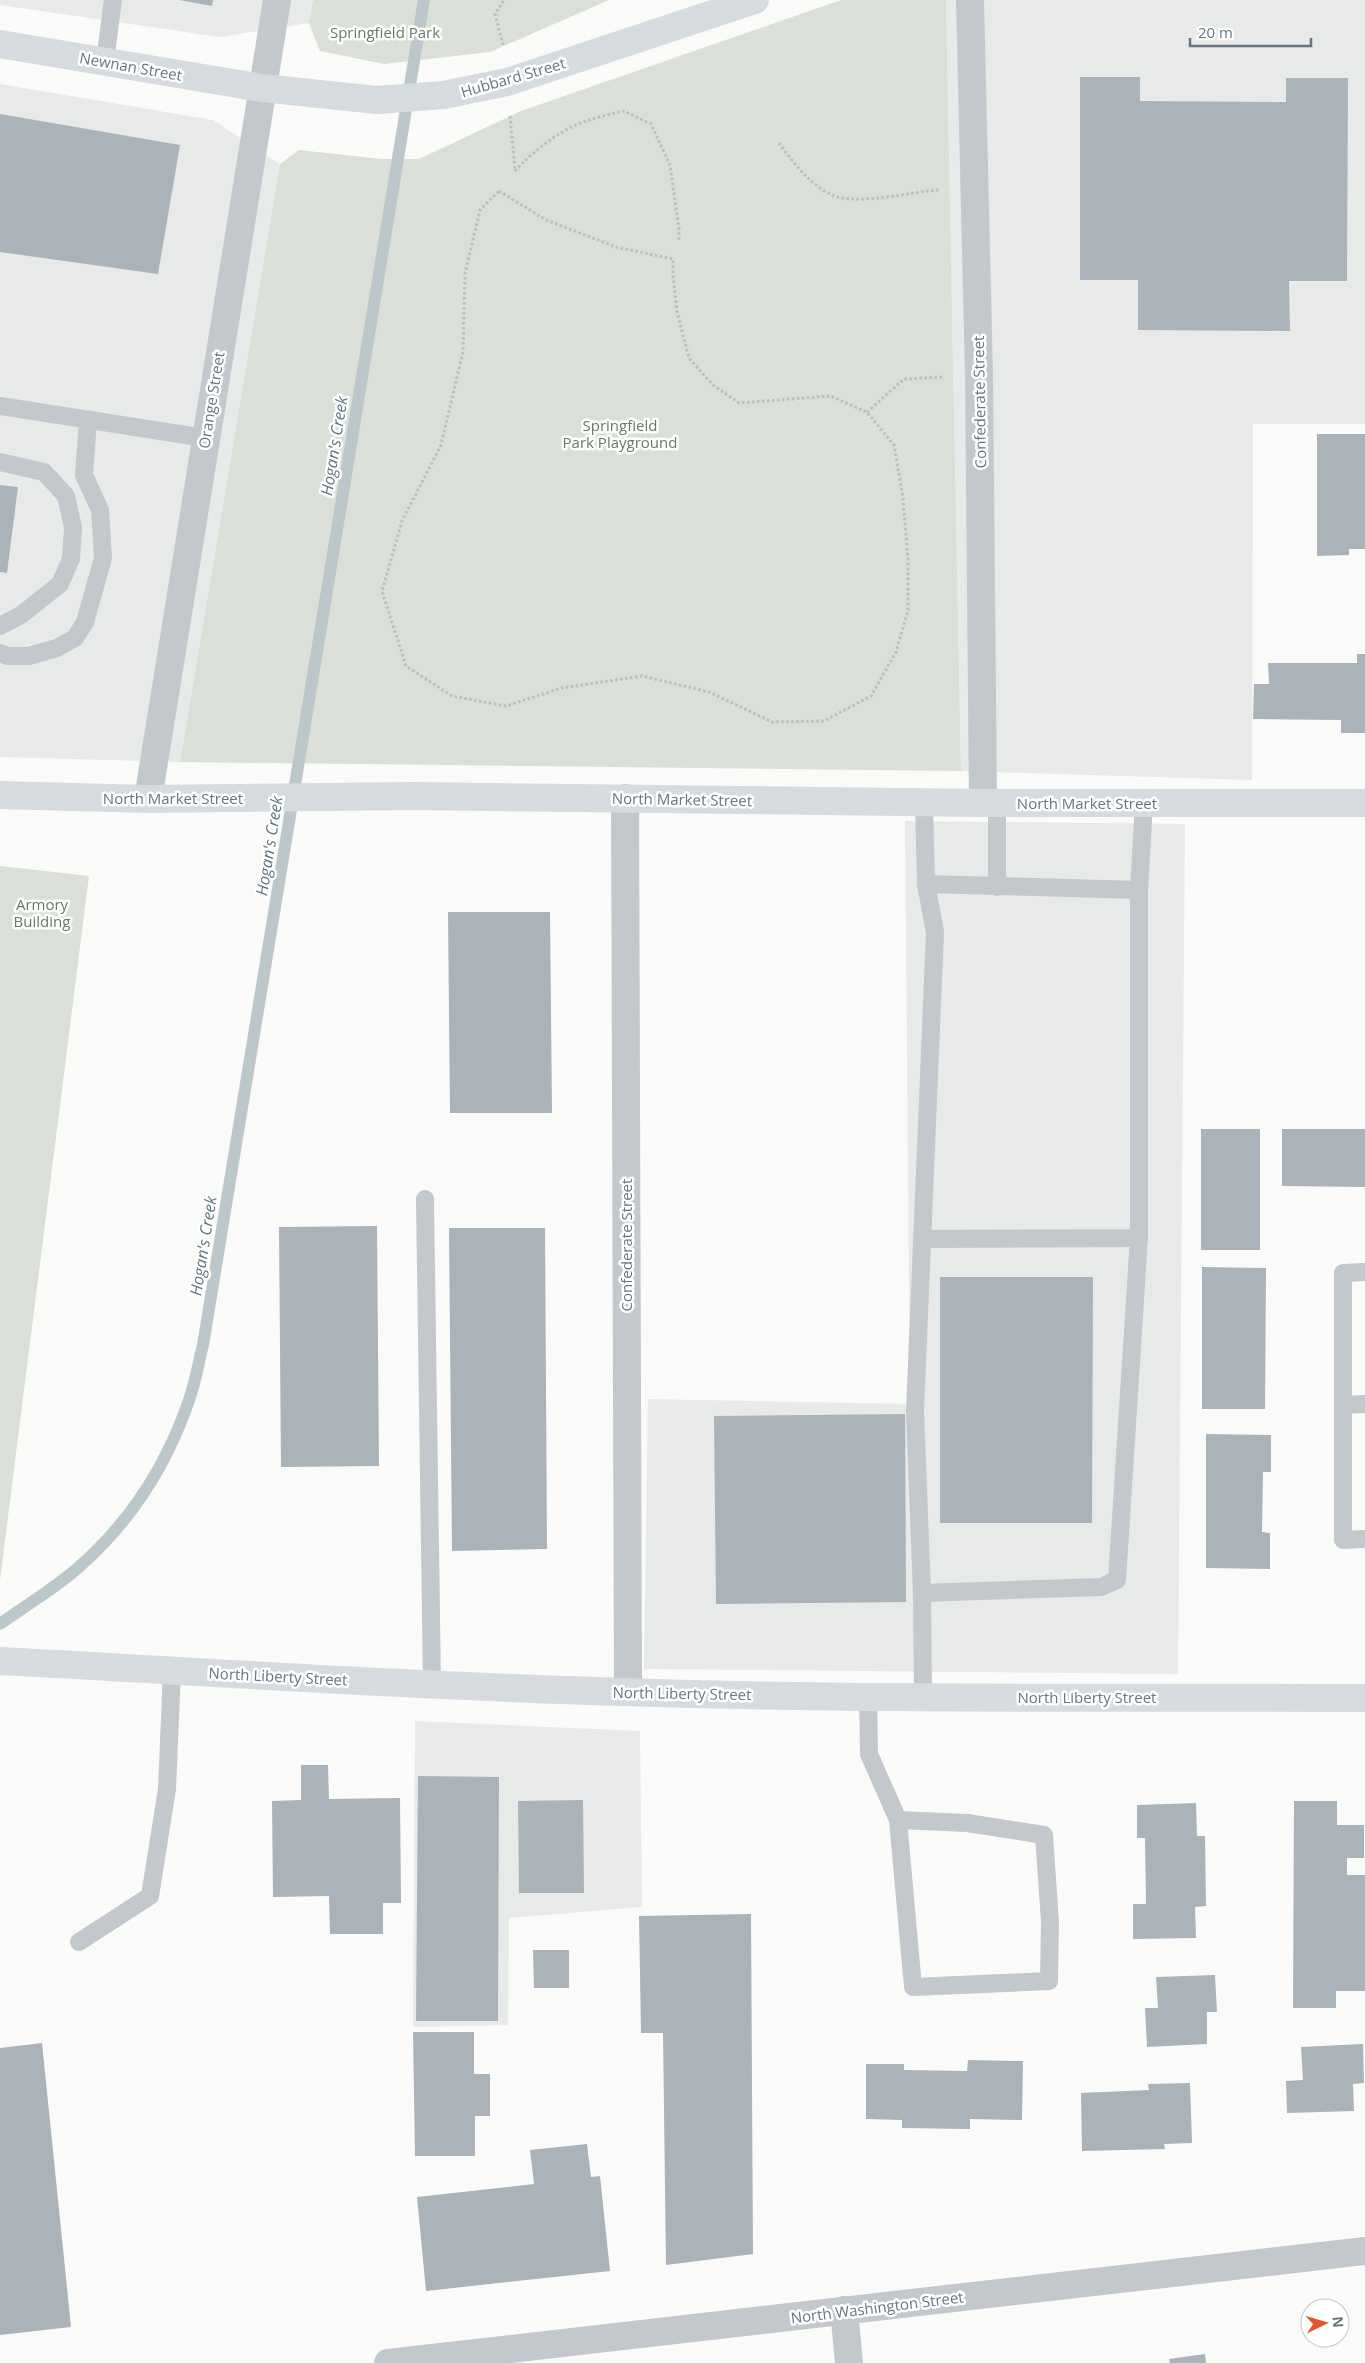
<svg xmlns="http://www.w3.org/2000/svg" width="1365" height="2363" viewBox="0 0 1365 2363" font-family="'Open Sans',sans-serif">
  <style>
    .built { fill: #e8e9e9 }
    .green { fill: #dadfd7 }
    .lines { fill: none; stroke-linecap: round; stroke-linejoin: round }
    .stream { stroke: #bbc7cb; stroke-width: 12 }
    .building { fill: #aab3b9 }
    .path { stroke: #bbbfc2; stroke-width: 3; stroke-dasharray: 2.5 2.5; stroke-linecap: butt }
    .lane { stroke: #c3c8cc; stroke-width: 18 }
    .street { stroke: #c3c8cc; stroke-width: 28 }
    .secondary { stroke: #d6dbdf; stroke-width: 28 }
    .labels { text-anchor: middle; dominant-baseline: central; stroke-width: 5; stroke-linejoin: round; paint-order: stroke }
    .park-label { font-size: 15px; fill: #687a64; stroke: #fff }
    .street-label { font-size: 15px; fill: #657683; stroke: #fff }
    .water-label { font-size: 16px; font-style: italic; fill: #60757c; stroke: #fff }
  </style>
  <rect width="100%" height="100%" fill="#fafaf8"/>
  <!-- built -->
  <g class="built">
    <polygon points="0,0 313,0 309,23 220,37 0,5"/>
    <polygon points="946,0 1365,0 1365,424 1253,424 1252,780 961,771"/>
    <polygon points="0,84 213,120 280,164 180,762 0,757"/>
    <polygon points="905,821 1185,824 1178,1674 644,1669 648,1399 910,1404"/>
    <polygon points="415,1721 640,1731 642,1907 509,1918 508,2025 413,2027"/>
  </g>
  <!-- green -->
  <g class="green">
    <polygon points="313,0 609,0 490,52 384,64 320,51 309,23"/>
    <polygon points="841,0 946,0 961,771 180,762 280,164 299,150 381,159 419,159 521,111"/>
    <polygon points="0,866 89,876 0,1580"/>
  </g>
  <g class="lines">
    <!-- stream -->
    <path class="stream" d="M 0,1624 C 26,1605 56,1588 80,1566 C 130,1522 166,1466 188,1403 C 195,1385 198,1364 203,1345 L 424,0"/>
  </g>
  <!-- building -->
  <g class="building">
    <polygon points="179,0 213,0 212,6"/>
    <polygon points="1080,77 1140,77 1140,101 1286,102 1286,78 1348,78 1347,281 1289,281 1290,331 1138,330 1138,280 1080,280"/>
    <polygon points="0,114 180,145 158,274 0,252"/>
    <polygon points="1317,434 1365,434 1365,549 1349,549 1349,555 1317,556"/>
    <polygon points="0,485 18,487 7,573 0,572"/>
    <polygon points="1357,654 1365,654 1365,733 1341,733 1341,720 1253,719 1254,684 1269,684 1268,663 1357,663"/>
    <polygon points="448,912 550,912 552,1113 450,1113"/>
    <rect x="1201" y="1129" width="59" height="121"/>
    <polygon points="1282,1129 1365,1129 1365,1187 1282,1186"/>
    <polygon points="377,1226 379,1466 281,1467 279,1227"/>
    <polygon points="449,1228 545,1228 547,1549 452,1551"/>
    <polygon points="1202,1267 1266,1268 1265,1409 1202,1409"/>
    <polygon points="940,1277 1093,1277 1092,1523 940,1523"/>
    <polygon points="905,1414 906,1602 716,1604 714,1416"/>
    <polygon points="1206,1434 1271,1435 1271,1472 1263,1472 1262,1532 1270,1533 1270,1569 1206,1568"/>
    <polygon points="301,1765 328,1765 329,1799 400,1798 401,1903 383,1903 383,1934 330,1934 329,1896 273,1897 272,1801 301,1800"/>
    <polygon points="418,1776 499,1777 498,2021 416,2021"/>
    <polygon points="583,1800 584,1893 519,1893 518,1801"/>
    <polygon points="1294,1801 1337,1801 1337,1825 1364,1825 1364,1858 1347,1858 1347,1875 1365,1875 1365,1991 1336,1991 1336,2008 1293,2008"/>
    <polygon points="1196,1803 1197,1836 1205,1836 1206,1906 1195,1907 1196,1938 1133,1939 1133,1904 1146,1904 1145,1838 1137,1838 1137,1805"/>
    <polygon points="751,1914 753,2254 666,2265 663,2033 641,2033 639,1916"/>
    <polygon points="533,1950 569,1950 569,1988 534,1988"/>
    <polygon points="1215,1975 1217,2012 1207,2012 1207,2044 1147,2047 1145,2008 1158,2008 1156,1977"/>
    <polygon points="413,2032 474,2032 474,2074 490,2074 490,2116 475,2116 475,2156 415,2156"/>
    <polygon points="42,2043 71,2327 0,2335 0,2048"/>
    <polygon points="1363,2044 1364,2083 1353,2084 1354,2111 1287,2113 1286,2081 1303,2080 1301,2047"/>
    <polygon points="968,2060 1023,2061 1022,2120 970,2119 970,2129 902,2128 902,2120 866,2119 866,2064 904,2064 904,2070 967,2071"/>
    <polygon points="1190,2083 1192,2143 1164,2144 1165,2149 1082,2151 1081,2093 1149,2090 1148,2084"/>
    <polygon points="587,2144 591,2177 600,2176 610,2271 426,2291 417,2197 534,2184 530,2150"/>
    <polygon points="1205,2354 1206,2363 1170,2363 1169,2359"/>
  </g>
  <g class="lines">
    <!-- path -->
    <g class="path">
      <polyline points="503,45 495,14 504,0"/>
      <polyline points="510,116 515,170"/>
      <path d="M 779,143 C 788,155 798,169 809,179 C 815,185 830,196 838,197 C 866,204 909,192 939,190"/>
      <path d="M 515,171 C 533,151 560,130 586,121 C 598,117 611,114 624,111 L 651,124 L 670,165 L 679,229 L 679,242"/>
      <polygon points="499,191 546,220 616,247 673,259 673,276 677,312 689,358 713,385 739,403 830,396 867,412 894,445 903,498 908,560 908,610 896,652 871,696 824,721 772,722 709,692 642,676 562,688 506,706 452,696 406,666 382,591 402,521 441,445 463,352 465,273 480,210"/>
      <polyline points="867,412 904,379 943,377"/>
    </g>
    <!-- lane -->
    <g class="lane">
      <polyline points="105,61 113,0"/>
      <polyline points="0,406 205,438"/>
      <polyline points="0,462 44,472 66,496 73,527 71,559 60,584 21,615 0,626"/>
      <polyline points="0,653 7,656 29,656 57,648 75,638 85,622 103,558 100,510 84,475 88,420"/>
      <polyline points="924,802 926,884 1139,890 1144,803"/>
      <polyline points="997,887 997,803"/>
      <polyline points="425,1199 432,1685"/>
      <polyline points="923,1239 1139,1238 1139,890"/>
      <polyline points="1365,1272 1343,1273 1343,1540 1365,1539"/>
      <polyline points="1343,1405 1365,1404"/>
      <polyline points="922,1593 1101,1587 1117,1580 1139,1238"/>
      <polyline points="868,1696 869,1754 898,1820 913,1987 1049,1981 1050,1922 1044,1835 967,1823 898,1820"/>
      <polyline points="923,1697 922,1593 915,1411 935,932 926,884"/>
      <polyline points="79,1942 150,1896 167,1789 172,1670"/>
    </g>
    <!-- street -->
    <g class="street">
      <polyline points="970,0 979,375 983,803"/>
      <polyline points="625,798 628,1692"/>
      <polyline points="148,799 277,0"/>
      <polyline points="844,2310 849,2363"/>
      <polyline points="388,2363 1365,2251"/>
    </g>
    <!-- secondary -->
    <g class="secondary">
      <polyline points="0,44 262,88 377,100 444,95 507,82 755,0"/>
      <polyline points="0,795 148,799 415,796 983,803 1365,803"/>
      <path d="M 0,1661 C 208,1672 416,1686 624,1692 C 871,1700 1118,1697 1365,1698"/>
    </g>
  </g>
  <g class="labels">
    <!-- park labels -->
    <g class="park-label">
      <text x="385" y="32">Springfield Park</text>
      <text x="620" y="425">Springfield<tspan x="620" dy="17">Park Playground</tspan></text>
      <text x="42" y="904">Armory<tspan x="42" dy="17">Building</tspan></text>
    </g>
    <!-- street labels -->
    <g class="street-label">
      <text transform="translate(131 66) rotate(10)">Newnan Street</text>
      <text transform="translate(513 77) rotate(-16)">Hubbard Street</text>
      <text transform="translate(211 400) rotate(-81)">Orange Street</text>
      <text transform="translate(979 402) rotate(-91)">Confederate Street</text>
      <text x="173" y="798">North Market Street</text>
      <text transform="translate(682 799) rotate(1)">North Market Street</text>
      <text x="1087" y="803">North Market Street</text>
      <text transform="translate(626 1245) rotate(-90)">Confederate Street</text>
      <text transform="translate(278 1676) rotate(3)">North Liberty Street</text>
      <text transform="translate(682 1693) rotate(1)">North Liberty Street</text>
      <text x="1087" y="1697">North Liberty Street</text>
      <text transform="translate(877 2307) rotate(-7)">North Washington Street</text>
    </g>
    <!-- water labels -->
    <g class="water-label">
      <text transform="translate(334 446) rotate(-81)">Hogan's Creek</text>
      <text transform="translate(269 846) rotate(-81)">Hogan's Creek</text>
      <text transform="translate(203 1246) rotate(-81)">Hogan's Creek</text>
    </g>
  </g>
  <!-- north arrow -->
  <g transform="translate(1325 2323) rotate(85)"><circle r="24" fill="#ffffff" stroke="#c1c8cd"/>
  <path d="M0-4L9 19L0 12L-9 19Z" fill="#e4572e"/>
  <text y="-8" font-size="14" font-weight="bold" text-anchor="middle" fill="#657683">N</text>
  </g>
  <!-- scale -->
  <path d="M1190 38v8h121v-8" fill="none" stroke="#657683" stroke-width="2.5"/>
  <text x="1198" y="38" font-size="15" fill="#657683" stroke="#ffffff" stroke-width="4" paint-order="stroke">20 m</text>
</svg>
